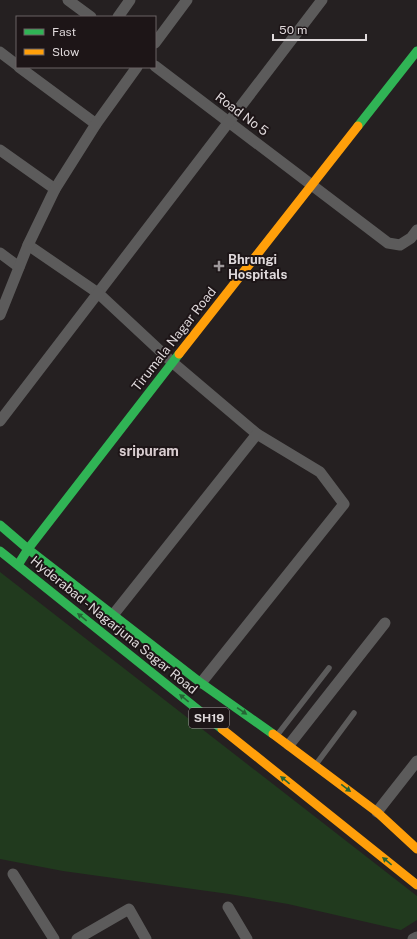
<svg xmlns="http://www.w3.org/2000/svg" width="417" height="939" viewBox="0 0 417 939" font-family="'Public Sans',sans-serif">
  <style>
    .green { fill: #213a1e }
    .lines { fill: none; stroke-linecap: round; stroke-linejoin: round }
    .lane { stroke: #5c5b5b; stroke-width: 5.5 }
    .street { stroke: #5c5b5b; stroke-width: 11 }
    .fast { stroke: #30b455; stroke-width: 9 }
    .slow { stroke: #ff9f0a; stroke-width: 9 }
    .oneway { fill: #266436 }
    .poi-dot { fill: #9e989a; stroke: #1d1517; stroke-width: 1.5 }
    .labels { text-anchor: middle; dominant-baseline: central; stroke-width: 4; stroke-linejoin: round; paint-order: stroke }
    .shield { fill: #1d1517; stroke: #a59ea0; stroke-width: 1 }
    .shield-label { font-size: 12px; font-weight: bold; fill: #dfd9db }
    .street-label { font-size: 13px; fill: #dfd9db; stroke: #1d1517 }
    .poi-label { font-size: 13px; font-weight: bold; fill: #dfd9db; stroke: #1d1517; text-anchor: start }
    .neighbourhood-label { font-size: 14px; font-weight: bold; fill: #d9cdd0; stroke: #1d1517 }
  </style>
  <rect width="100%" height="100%" fill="#252021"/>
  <!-- green -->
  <polygon class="green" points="0,572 417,896 417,920 401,930 288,904 229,894 63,871 0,859"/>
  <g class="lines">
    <!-- lane -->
    <g class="lane">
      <polyline points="278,734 329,668"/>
      <polyline points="317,763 354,713"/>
    </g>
    <!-- street -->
    <g class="street">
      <polyline points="68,0 91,17"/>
      <polyline points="118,17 130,0"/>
      <polyline points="155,43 187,0"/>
      <polyline points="0,52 17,65"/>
      <polyline points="155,66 388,243 400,245 411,238 417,230"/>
      <polyline points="19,67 96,124"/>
      <polyline points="0,150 55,189"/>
      <polyline points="28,245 98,293 322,0"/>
      <polyline points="0,253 19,267"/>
      <polyline points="0,315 28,245 55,189 96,124 137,67"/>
      <polyline points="0,421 98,293 172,362 257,434 320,472 344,504 201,683"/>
      <polyline points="113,615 257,434"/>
      <polyline points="289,745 385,623"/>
      <polyline points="377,812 417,761"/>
      <polyline points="13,874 54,939"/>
      <polyline points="228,907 247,939"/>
      <polyline points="77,939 129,909 146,939"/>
      <polyline points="413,939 417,937"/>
    </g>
    <!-- fast -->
    <g class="fast">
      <polyline points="358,126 417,51"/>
      <polyline points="0,525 28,549 201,683 273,734"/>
      <polyline points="0,551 222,729"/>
      <polyline points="18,565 28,549 179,354"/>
    </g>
    <!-- slow -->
    <g class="slow">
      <polyline points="179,354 358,126"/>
      <polyline points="222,729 417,885"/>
      <polyline points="273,734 377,812 417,849"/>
    </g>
  </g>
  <!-- one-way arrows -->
  <defs><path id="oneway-solid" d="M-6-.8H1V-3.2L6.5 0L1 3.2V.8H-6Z"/></defs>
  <g class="oneway">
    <use href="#oneway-solid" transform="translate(82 617) rotate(-141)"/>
    <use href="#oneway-solid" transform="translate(184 698) rotate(-141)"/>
    <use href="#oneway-solid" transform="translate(242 711) rotate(35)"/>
    <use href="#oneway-solid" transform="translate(285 780) rotate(-141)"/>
    <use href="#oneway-solid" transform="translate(346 788) rotate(37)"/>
    <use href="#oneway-solid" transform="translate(387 861) rotate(-141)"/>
  </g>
  <!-- markers -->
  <path class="poi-dot" d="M217 260h4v4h4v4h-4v4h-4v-4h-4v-4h4z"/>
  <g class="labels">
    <!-- shield labels -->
    <rect class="shield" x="189" y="708" width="40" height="20" rx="3"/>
    <g class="shield-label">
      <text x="209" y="718">SH19</text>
    </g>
    <!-- street labels -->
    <g class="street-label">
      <text transform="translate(242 114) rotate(37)">Road No 5</text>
      <text transform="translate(174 339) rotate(-52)">Tirumala Nagar Road</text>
      <text transform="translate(114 625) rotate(39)">Hyderabad - Nagarjuna Sagar Road</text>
    </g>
    <!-- poi labels -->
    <g class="poi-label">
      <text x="228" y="259">Bhrungi<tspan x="228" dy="15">Hospitals</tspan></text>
    </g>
    <!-- neighbourhood labels -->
    <g class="neighbourhood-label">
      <text x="149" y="451">sripuram</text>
    </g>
  </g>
  <!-- legend -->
  <rect x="16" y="16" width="140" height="52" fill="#1d1517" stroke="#6b6365"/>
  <rect x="24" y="29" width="20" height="6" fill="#30b455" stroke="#6b6365"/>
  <text x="52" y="36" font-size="12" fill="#dfd9db">Fast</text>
  <rect x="24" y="49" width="20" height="6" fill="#ff9f0a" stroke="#6b6365"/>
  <text x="52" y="56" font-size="12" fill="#dfd9db">Slow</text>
  <!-- scale -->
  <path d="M273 34v6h93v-6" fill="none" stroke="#dfd9db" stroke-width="2"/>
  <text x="279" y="34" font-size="12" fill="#dfd9db" stroke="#1d1517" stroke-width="3" paint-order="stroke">50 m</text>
</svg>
